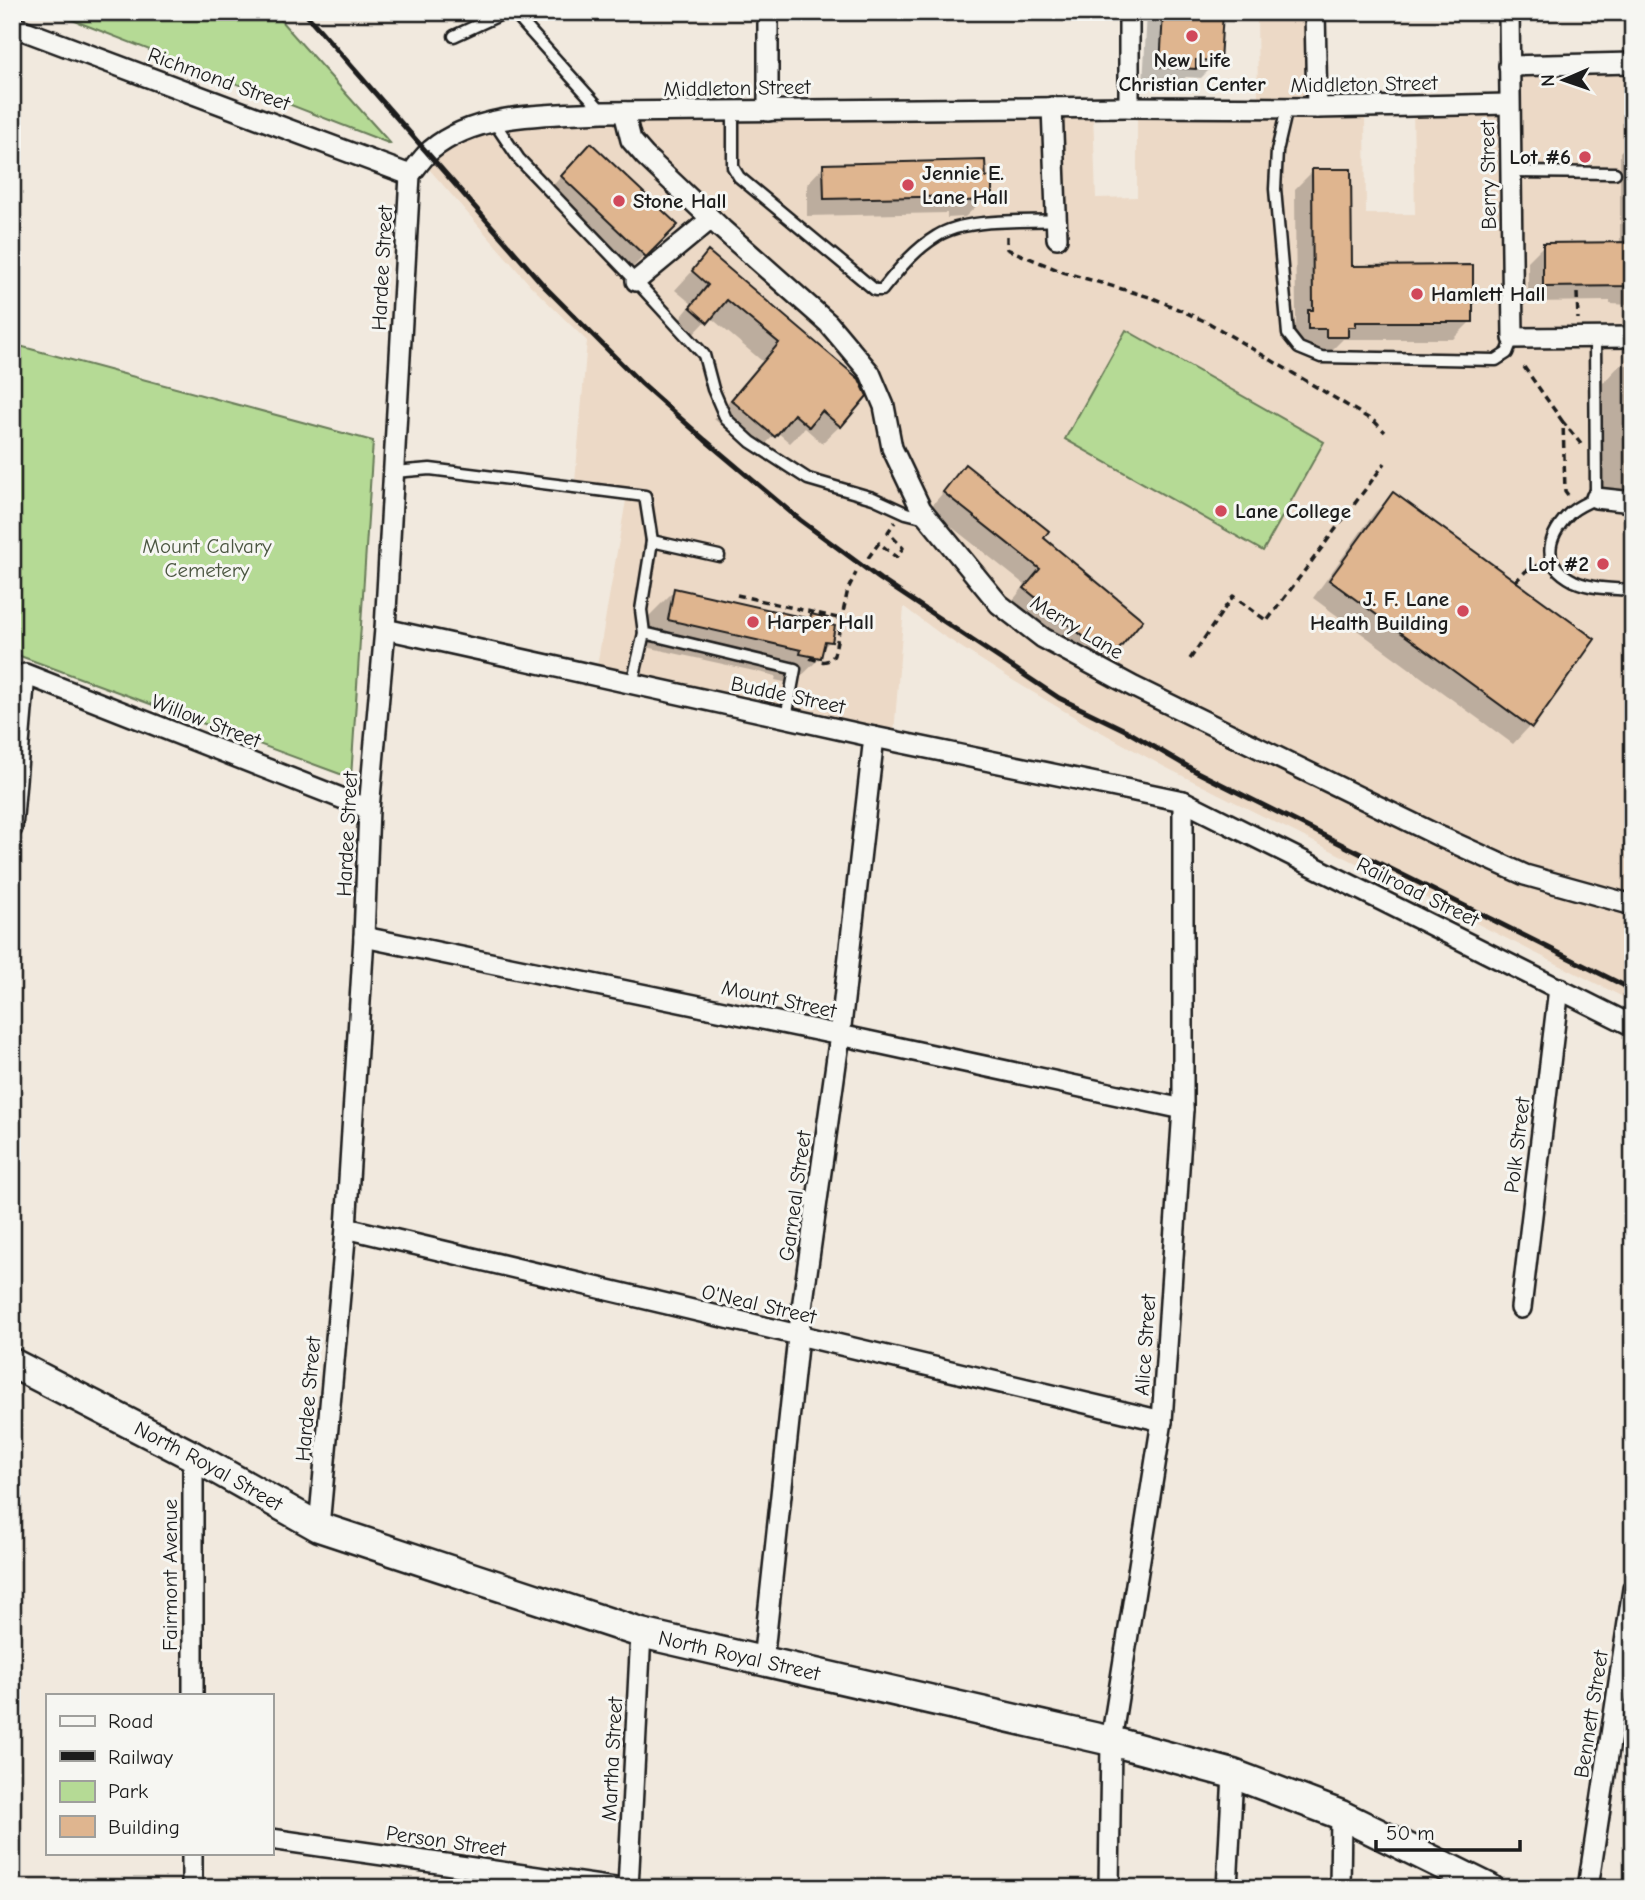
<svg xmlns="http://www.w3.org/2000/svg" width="1645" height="1900" viewBox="0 0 1645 1900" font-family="'Comic Neue',sans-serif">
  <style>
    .built { fill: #ecd9c6 }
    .green { fill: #b5da95; stroke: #687b58; stroke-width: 2 }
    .shadow { fill: #0003 }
    .building { fill: #dfb58f; stroke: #1c1c1c; stroke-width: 2 }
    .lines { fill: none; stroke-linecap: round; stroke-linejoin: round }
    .lane-casing { stroke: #1c1c1c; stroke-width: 15 }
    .street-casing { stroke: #1c1c1c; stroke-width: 24 }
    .secondary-casing { stroke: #1c1c1c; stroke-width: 33 }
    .path { stroke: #1c1c1c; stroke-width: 3.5; stroke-dasharray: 7 5; stroke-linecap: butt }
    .lane { stroke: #f6f6f2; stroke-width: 10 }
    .street { stroke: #f6f6f2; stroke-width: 19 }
    .secondary { stroke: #f6f6f2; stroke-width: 28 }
    .rail { stroke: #1c1c1c; stroke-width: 5 }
    .poi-dot { fill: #d1495b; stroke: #f6f6f2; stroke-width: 2.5 }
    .labels { text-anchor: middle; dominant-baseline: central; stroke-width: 6; stroke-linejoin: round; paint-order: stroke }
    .poi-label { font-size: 21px; font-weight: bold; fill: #1c1c1c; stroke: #f6f6f2; text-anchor: start }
    .street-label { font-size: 21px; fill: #1c1c1c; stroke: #f6f6f2 }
    .park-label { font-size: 21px; fill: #4a5540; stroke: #f6f6f2 }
  </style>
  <rect width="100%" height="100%" fill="#f1e9de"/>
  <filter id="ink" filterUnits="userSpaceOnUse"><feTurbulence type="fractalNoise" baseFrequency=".0143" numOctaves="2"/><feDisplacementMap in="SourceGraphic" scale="14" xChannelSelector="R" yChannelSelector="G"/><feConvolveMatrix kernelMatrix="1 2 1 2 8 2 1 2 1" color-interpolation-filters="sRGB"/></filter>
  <g filter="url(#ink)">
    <!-- built -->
    <polygon class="built" points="1257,12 1310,12 1313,112 1365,111 1366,214 1415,214 1413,110 1514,109 1514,71 1633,68 1633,1002 1163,766 1081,721 1014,681 942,635 904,607 894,734 597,666 628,489 575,482 587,341 531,286 429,169 441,153 453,142 527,121 1093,113 1096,198 1137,197 1137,110 1258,102"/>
    <!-- green -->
    <g class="green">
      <polygon points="52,12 273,12 391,144"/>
      <polygon points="1126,330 1324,442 1263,551 1065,439"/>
      <polygon points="12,344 373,441 351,778 12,653"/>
    </g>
    <!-- shadow -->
    <g class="shadow">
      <polygon points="1147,12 1221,12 1219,60 1201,78 1186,77 1176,86 1143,84"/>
      <polygon points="1633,139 1633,305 1610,304 1610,301 1528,302 1528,261 1544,245 1617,244 1620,241 1620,152"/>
      <polygon points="574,163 675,225 627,273 544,195"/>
      <polygon points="824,166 984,178 991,192 965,217 947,218 947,213 807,216 807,184"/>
      <polygon points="1313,171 1350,268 1471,321 1453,339 1343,339 1328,354 1309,354 1309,346 1291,346 1291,329 1296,324 1295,189"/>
      <polygon points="708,254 856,378 840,426 822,443 805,428 790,443 777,432 756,454 714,419 762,361 710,317 689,339 674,326 692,304 675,290"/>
      <polygon points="1620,365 1633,365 1633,491 1603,491 1603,383"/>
      <polygon points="965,467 1042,538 1141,620 1094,674 1010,604 1025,585 929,509"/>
      <polygon points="1393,495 1530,726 1513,744 1313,598 1375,512"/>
      <polygon points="675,590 808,620 812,616 825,625 830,641 821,650 820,658 793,684 775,680 776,676 642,646 648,617"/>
    </g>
    <!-- building -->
    <g class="building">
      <polygon points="1163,12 1223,12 1220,61 1196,60 1196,69 1160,67"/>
      <polygon points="591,143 678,225 646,257 561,176"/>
      <polygon points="985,160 986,177 992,176 992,193 985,193 985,200 964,201 964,196 824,199 823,164"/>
      <polygon points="1312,169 1351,169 1352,266 1473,265 1473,322 1356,322 1356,327 1348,327 1348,337 1326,337 1326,329 1308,329 1308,310 1313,310"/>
      <polygon points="1633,242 1633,286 1543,287 1543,243"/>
      <polygon points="708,251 859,379 867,396 841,427 822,411 809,427 794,414 775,437 731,400 779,343 727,300 708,323 690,307 708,285 692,271"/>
      <polygon points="965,464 1049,531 1044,538 1143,620 1111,659 1024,588 1040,569 943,492"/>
      <polygon points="1393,492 1595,639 1532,728 1329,580"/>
      <polygon points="674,588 810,619 811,614 828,618 827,624 835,626 832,642 825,641 821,658 800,654 801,650 668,620"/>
    </g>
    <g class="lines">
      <!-- lane casing -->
      <g class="lane-casing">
        <g id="lane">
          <polyline points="513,12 602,111"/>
          <polyline points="454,36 506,12"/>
          <polyline points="1287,108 1277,151 1275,189 1288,334 1299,348 1321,357 1496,360 1507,353 1513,338"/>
          <path d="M 733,111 L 733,167 L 739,177 L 875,290 L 882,290 C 899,269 914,250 937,236 C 965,218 1023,222 1057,220"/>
          <polyline points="494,122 519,159 636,281 704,355 713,389 726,419 751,442 808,479 873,498 906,513 926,518"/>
          <polyline points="1511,172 1615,173"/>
          <path d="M 1595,338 L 1596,498 C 1587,503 1575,507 1568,515 C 1547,538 1540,564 1574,581 C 1591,589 1614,589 1633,590"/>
          <polyline points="394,472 430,469 645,496 652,541"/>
          <polyline points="644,633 641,610 652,541 719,556"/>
          <polyline points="632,684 644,633 795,669 786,718"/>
        </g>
      </g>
      <!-- street casing -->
      <g class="street-casing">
        <g id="street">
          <polyline points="768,12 768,111"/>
          <polyline points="1129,12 1129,107"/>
          <polyline points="1315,12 1317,108"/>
          <polyline points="1509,12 1513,338 1633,337"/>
          <polyline points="12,26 410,175"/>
          <polyline points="1509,66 1633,63"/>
          <polyline points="1052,107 1057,238"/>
          <polyline points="624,112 631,140 645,156 722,229 828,323 870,373 884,406 892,448 921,509 999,604 1043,638 1134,687 1441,837 1525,875 1633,905"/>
          <polyline points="636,281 711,219"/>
          <polyline points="1596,498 1633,502"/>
          <polyline points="385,629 874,737 1183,801 1633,1026"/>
          <polyline points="12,828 25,674 369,809"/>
          <polyline points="364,937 840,1035 1183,1109"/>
          <polyline points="346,1228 1162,1421"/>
          <polyline points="1521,1308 1559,988"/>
          <path d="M 319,1527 L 346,1228 L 364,937 L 369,809 L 385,629 L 410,175 C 417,166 423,157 431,150 C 477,112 547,115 603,112 L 1129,107 L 1317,108 L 1509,104"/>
          <polyline points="763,1662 798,1337 840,1035 874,737"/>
          <polyline points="193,1695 193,1456"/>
          <polyline points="271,1839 614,1888"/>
          <polyline points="192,1853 192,1888"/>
          <polyline points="628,1888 641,1633"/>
          <polyline points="1109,1888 1111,1741 1162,1421 1183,1109 1183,801"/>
          <polyline points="1227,1888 1233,1774"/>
          <polyline points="1340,1888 1341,1815"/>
          <polyline points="1588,1888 1633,1589"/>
        </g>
      </g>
      <!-- secondary casing -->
      <g class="secondary-casing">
        <g id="secondary">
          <path id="s1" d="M 12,1363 L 193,1456 L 319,1527 L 641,1633 L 1111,1741 L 1233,1774 L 1341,1815 L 1489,1888"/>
        </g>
      </g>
      <!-- path -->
      <g class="path">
        <polyline points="1007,236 1007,249 1063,272 1153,298 1209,323 1375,422 1385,432"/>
        <polyline points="1577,293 1578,319"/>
        <polyline points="1524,367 1563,422"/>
        <polyline points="1568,495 1565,491 1563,422 1581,444"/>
        <polyline points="868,558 879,543 896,557 903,548 888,532 895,522"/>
        <polyline points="1515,582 1526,571 1539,565"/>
        <polyline points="737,595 842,619"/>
        <path d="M 810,658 C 820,661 828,665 834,655 L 848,589 L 856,573"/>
        <polyline points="1190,659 1233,596 1267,621 1385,463"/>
      </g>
      <!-- lane -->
      <use href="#lane" class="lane"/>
      <!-- street -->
      <use href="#street" class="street"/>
      <!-- secondary -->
      <use href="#secondary" class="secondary"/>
      <!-- rail -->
      <polyline class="rail" points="304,12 545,287 642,384 705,440 800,520 880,579 1059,698 1125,730 1197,772 1633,990"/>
    </g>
  </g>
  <!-- markers -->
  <g class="poi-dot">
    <circle cx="1192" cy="36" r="7"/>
    <circle cx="1585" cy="157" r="7"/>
    <circle cx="908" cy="185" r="7"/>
    <circle cx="619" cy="201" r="7"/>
    <circle cx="1417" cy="294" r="7"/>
    <circle cx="1221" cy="511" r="7"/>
    <circle cx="1603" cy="564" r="7"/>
    <circle cx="1463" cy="611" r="7"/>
    <circle cx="753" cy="622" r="7"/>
  </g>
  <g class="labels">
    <!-- poi labels -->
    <g class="poi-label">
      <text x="1192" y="60" text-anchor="middle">New Life<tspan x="1192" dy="24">Christian Center</tspan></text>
      <text x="1571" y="157" text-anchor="end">Lot #6</text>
      <text x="922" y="173">Jennie E.<tspan x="922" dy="24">Lane Hall</tspan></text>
      <text x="633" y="201">Stone Hall</text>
      <text x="1431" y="294">Hamlett Hall</text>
      <text x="1235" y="511">Lane College</text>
      <text x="1589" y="564" text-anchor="end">Lot #2</text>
      <text x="1449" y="599" text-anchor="end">J. F. Lane<tspan x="1449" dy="24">Health Building</tspan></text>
      <text x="767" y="622">Harper Hall</text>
    </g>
    <!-- street labels -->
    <g class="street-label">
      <text transform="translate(219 79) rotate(20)">Richmond Street</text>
      <text transform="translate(1364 84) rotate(-1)">Middleton Street</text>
      <text transform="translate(737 88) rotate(-1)">Middleton Street</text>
      <text transform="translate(1488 175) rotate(-91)">Berry Street</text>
      <text transform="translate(382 268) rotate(-87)">Hardee Street</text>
      <text transform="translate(1077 627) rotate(31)">Merry Lane</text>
      <text transform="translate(788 695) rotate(12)">Budde Street</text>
      <text transform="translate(206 721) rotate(21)">Willow Street</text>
      <text transform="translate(347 834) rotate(-87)">Hardee Street</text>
      <text transform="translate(1418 892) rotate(26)">Railroad Street</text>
      <text transform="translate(779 999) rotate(12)">Mount Street</text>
      <text transform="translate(1517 1145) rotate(-83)">Polk Street</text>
      <text transform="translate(795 1196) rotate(-82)">Garneal Street</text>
      <text transform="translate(759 1304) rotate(13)">O'Neal Street</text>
      <text transform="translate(1145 1345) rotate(-86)">Alice Street</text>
      <text transform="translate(308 1399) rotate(-85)">Hardee Street</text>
      <text stroke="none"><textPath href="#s1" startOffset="222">North Royal Street</textPath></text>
      <text transform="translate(170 1575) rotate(-90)">Fairmont Avenue</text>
      <text stroke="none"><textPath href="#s1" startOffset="788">North Royal Street</textPath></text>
      <text transform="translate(1591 1714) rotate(-81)">Bennett Street</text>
      <text transform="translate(612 1759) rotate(-87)">Martha Street</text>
      <text transform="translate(446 1841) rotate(8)">Person Street</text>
    </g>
    <!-- park labels -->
    <g class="park-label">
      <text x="207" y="546">Mount Calvary<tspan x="207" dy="24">Cemetery</tspan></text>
    </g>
  </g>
  <!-- margin -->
  <rect width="1645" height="1900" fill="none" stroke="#f6f6f2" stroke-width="42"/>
  <rect x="21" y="21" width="1603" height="1858" fill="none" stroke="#1c1c1c" stroke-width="2.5" filter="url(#ink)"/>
  <!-- legend -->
  <rect x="46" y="1694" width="228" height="161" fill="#f6f6f2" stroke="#9f9f9c" stroke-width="2"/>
  <rect x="60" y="1716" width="35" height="10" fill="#f6f6f2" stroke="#9f9f9c" stroke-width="2"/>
  <text x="108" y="1728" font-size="21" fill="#1c1c1c">Road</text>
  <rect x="60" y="1751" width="35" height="10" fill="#1c1c1c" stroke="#9f9f9c" stroke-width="2"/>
  <text x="108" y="1764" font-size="21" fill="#1c1c1c">Railway</text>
  <rect x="60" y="1781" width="35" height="21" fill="#b5da95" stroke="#9f9f9c" stroke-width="2"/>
  <text x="108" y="1798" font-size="21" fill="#1c1c1c">Park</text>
  <rect x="60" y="1816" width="35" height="21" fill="#dfb58f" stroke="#9f9f9c" stroke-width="2"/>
  <text x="108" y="1834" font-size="21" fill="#1c1c1c">Building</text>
  <!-- north arrow -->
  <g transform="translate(1564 80) rotate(268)" stroke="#f6f6f2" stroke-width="5" paint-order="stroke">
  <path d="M0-5L12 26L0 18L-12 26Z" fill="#1c1c1c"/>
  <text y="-10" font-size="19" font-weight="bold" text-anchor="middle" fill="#1c1c1c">N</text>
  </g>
  <!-- scale -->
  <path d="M1376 1840v10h144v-10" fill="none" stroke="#1c1c1c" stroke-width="3.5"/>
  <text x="1386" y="1840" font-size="21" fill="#1c1c1c" stroke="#f6f6f2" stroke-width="5" paint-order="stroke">50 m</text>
</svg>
